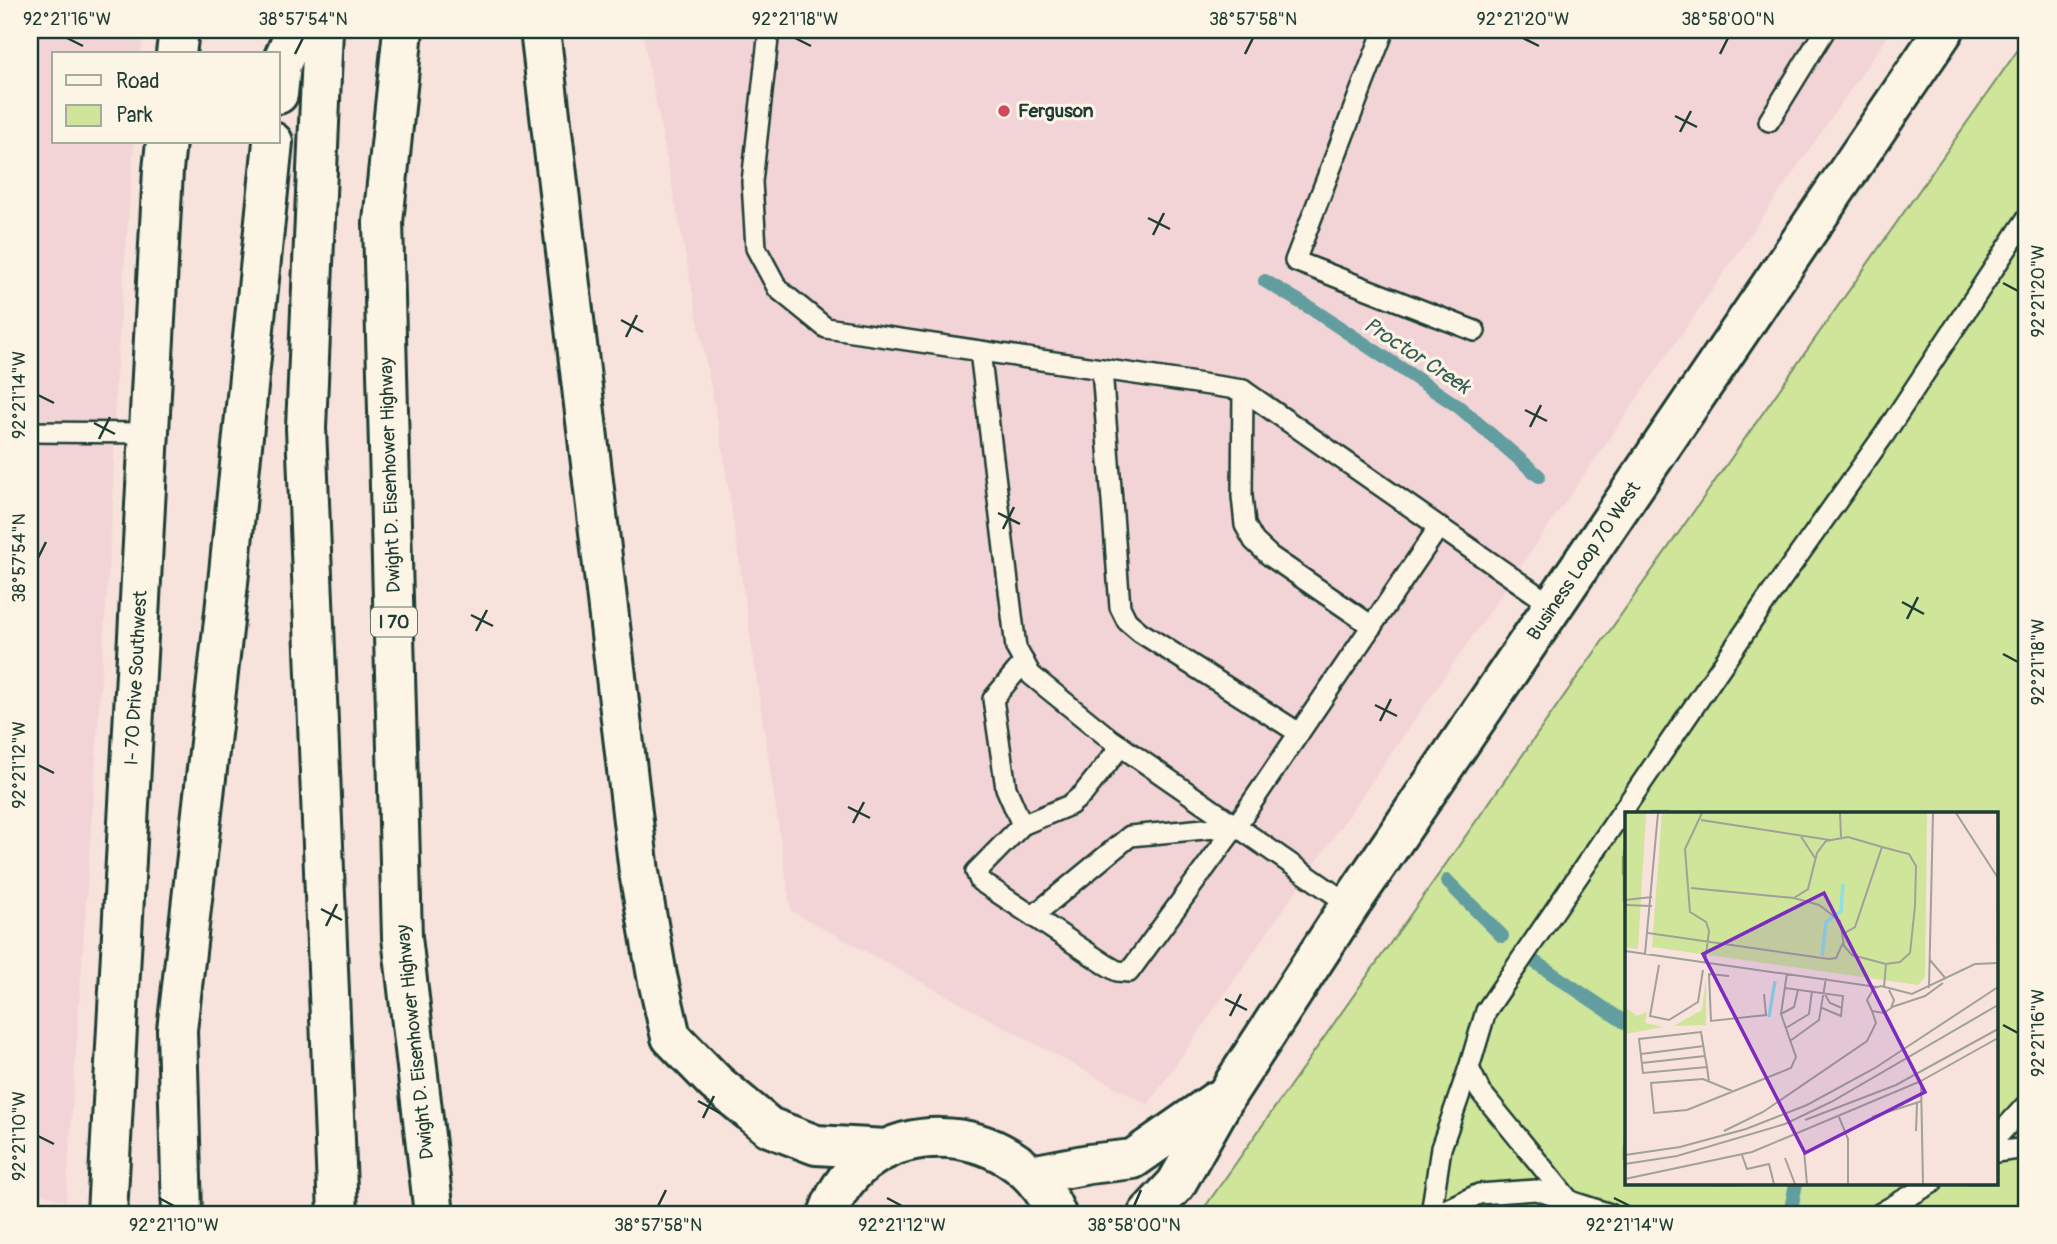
<svg xmlns="http://www.w3.org/2000/svg" width="2057" height="1244" viewBox="0 0 2057 1244" font-family="Pangolin,sans-serif">
  <style>
    .built { fill: #f3d4d6 }
    .green { fill: #cee59a; stroke: #769167; stroke-width: 2; fill-rule: evenodd }
    .lines { fill: none; stroke-linecap: round; stroke-linejoin: round }
    .stream { stroke: #629ea0; stroke-width: 14 }
    .lane-casing { stroke: #1f3d34; stroke-width: 24 }
    .secondary-casing { stroke: #1f3d34; stroke-width: 44 }
    .primary-casing { stroke: #1f3d34; stroke-width: 44 }
    .highway-casing { stroke: #1f3d34; stroke-width: 44 }
    .lane { stroke: #fcf5e5; stroke-width: 19 }
    .secondary { stroke: #fcf5e5; stroke-width: 38 }
    .primary { stroke: #fcf5e5; stroke-width: 38 }
    .highway { stroke: #fcf5e5; stroke-width: 38 }
    .ticks { fill: none; stroke: #1f3d34; stroke-width: 2.5 }
    .poi-dot { fill: #d1495b; stroke: #fcf5e5; stroke-width: 2.5 }
    .labels { text-anchor: middle; dominant-baseline: central; stroke-width: 6; stroke-linejoin: round; paint-order: stroke }
    .shield { fill: #fcf5e5; stroke: #617469; stroke-width: 2 }
    .shield-label { font-size: 18px; font-weight: bold; fill: #1f3d34 }
    .poi-label { font-size: 19px; font-weight: bold; fill: #1f3d34; stroke: #fcf5e5; text-anchor: start }
    .street-label { font-size: 19px; fill: #1f3d34; stroke: #fcf5e5 }
    .water-label { font-size: 21px; font-style: italic; fill: #355d58; stroke: #fcf5e5 }
    .inset-river { fill: none; stroke: #8edfe8; stroke-width: 3.5 }
    .inset-road { fill: none; stroke: #a1a099; stroke-width: 2 }
    .view { fill: #7b2cbf; fill-opacity: 0.15; stroke: #7b2cbf; stroke-width: 3.5 }
    .inset-edge { fill: none; stroke: #1f3d34; stroke-width: 3.5 }
    .neatline { fill: none; stroke: #1f3d34; stroke-width: 2.5 }
    .ticks-label { font-size: 18px; text-anchor: middle; fill: #1f3d34 }
  </style>
  <rect width="100%" height="100%" fill="#f7e2dc"/>
  <filter id="ink" filterUnits="userSpaceOnUse"><feTurbulence type="fractalNoise" baseFrequency=".0143" numOctaves="2"/><feDisplacementMap in="SourceGraphic" scale="14" xChannelSelector="R" yChannelSelector="G"/><feConvolveMatrix kernelMatrix="1 2 1 2 8 2 1 2 1" color-interpolation-filters="sRGB"/></filter>
  <g filter="url(#ink)">
    <!-- built -->
    <g class="built">
      <polygon points="30,30 143,30 141,54 54,54 54,142 134,142 115,390 113,500 66,1201 30,1191"/>
      <polygon points="642,30 1892,30 1148,1105 791,911 722,445"/>
    </g>
    <!-- green -->
    <path class="green" d="M 2027,37 L 2027,1214 L 1200,1214 ZM 1626,814 L 1996,814 L 1996,1183 L 1626,1183 Z"/>
    <g class="lines">
      <!-- stream -->
      <g class="stream">
        <polyline points="1265,281 1312,309 1459,407 1539,476"/>
        <polyline points="1447,881 1502,936"/>
        <polyline points="1535,962 1626,1023"/>
        <polyline points="1790,1214 1796,1183"/>
      </g>
      <!-- lane casing -->
      <g class="lane-casing">
        <g id="lane">
          <polyline points="769,30 752,182 756,248 778,289 826,328 1243,390 1553,606"/>
          <polyline points="1384,30 1295,261 1475,331"/>
          <polyline points="1769,121 1825,30"/>
          <polyline points="980,351 1016,648 1031,675 1109,738 1350,905"/>
          <polyline points="1102,369 1120,607 1127,621 1140,632 1299,733"/>
          <polyline points="1243,390 1242,496 1245,525 1254,541 1270,556 1372,626"/>
          <polyline points="30,432 149,433"/>
          <polyline points="1121,746 1083,794 1070,805 1022,825 976,872 980,881 1105,964 1117,971 1129,972 1236,826 1439,527"/>
          <polyline points="1022,825 1006,788 993,699 1024,662"/>
          <polyline points="1033,916 1130,836 1236,826"/>
          <polyline points="1996,1138 2027,1104"/>
          <polyline points="1996,1152 2027,1148"/>
          <polyline points="1569,1200 1480,1091 1469,1068 1486,1011 1766,601 1884,435 2027,218"/>
          <polyline points="1431,1214 1441,1148 1469,1068"/>
          <polyline points="1436,1214 1479,1194 1536,1190 1610,1214"/>
          <polyline points="1879,1214 1932,1183"/>
        </g>
      </g>
      <!-- secondary casing -->
      <g class="secondary-casing">
        <g id="secondary">
          <polyline points="176,54 179,30"/>
          <polyline points="1031,1175 1089,1164 1133,1159 1216,1101"/>
          <polyline points="107,1214 163,170 166,142"/>
          <polyline points="1148,1214 1176,1184 1227,1094 1350,905 1944,30"/>
        </g>
      </g>
      <!-- primary casing -->
      <g class="primary-casing">
        <path id="primary" d="M 828,1214 C 863,1111 1016,1114 1056,1214"/>
      </g>
      <!-- highway casing -->
      <g class="highway-casing">
        <g id="highway">
          <polyline points="323,30 306,428 338,1214"/>
          <polyline points="403,30 383,222 402,937 434,1214"/>
          <polyline points="540,30 639,872 657,976 671,1037 716,1083 769,1127 816,1145 886,1149"/>
          <polyline points="278,94 281,64 296,30"/>
          <polyline points="182,1214 177,1030 225,612 273,142"/>
        </g>
      </g>
      <!-- lane -->
      <use href="#lane" class="lane"/>
      <!-- secondary -->
      <use href="#secondary" class="secondary"/>
      <!-- primary -->
      <use href="#primary" class="primary"/>
      <!-- highway -->
      <use href="#highway" class="highway"/>
    </g>
  </g>
  <!-- ticks -->
  <path class="ticks" d="M 67,38 L 83,46M 795,38 L 811,46M 1523,38 L 1539,46M 295,54 L 303,38M 1245,54 L 1253,38M 1720,54 L 1728,38M 1675,116 L 1697,127M 1680,132 L 1691,111M 1148,218 L 1170,229M 1153,235 L 1164,213M 2003,283 L 2018,291M 621,320 L 643,332M 626,337 L 637,315M 38,395 L 54,403M 1525,410 L 1547,421M 94,423 L 115,434M 1530,427 L 1541,405M 99,439 L 110,417M 998,513 L 1020,524M 1003,529 L 1014,507M 38,558 L 46,542M 1902,602 L 1924,614M 471,615 L 493,626M 1907,619 L 1918,597M 476,631 L 487,610M 2003,654 L 2018,662M 1375,705 L 1397,716M 1380,721 L 1391,699M 38,765 L 54,773M 848,807 L 870,818M 853,823 L 864,802M 321,909 L 342,920M 326,926 L 337,904M 1225,999 L 1247,1010M 1230,1016 L 1241,994M 2003,1025 L 2018,1033M 698,1101 L 720,1113M 703,1118 L 714,1096M 38,1136 L 54,1144M 159,1198 L 174,1206M 887,1198 L 902,1206M 1614,1198 L 1630,1206M 658,1206 L 666,1190M 1134,1206 L 1141,1190"/>
  <!-- markers -->
  <circle class="poi-dot" cx="1004" cy="111" r="7"/>
  <g class="labels">
    <!-- shield labels -->
    <rect class="shield" x="371" y="607.5" width="46" height="29" rx="5"/>
    <g class="shield-label">
      <text x="394" y="622">I 70</text>
    </g>
    <!-- poi labels -->
    <g class="poi-label">
      <text x="1018" y="111">Ferguson</text>
    </g>
    <!-- street labels -->
    <g class="street-label">
      <text transform="translate(390 475) rotate(-92)">Dwight D. Eisenhower Highway</text>
      <text transform="translate(1584 561) rotate(-56)">Business Loop 70 West</text>
      <text transform="translate(136 678) rotate(-87)">I- 70 Drive Southwest</text>
      <text transform="translate(415 1042) rotate(-96)">Dwight D. Eisenhower Highway</text>
    </g>
    <!-- water labels -->
    <g class="water-label">
      <text transform="translate(1417 356) rotate(33)">Proctor Creek</text>
    </g>
  </g>
  <!-- overview -->
  <g transform="translate(1625 812)">
    <rect width="373" height="373" fill="#f7e2dc"/>
    <path d="M 0,1 L 21,1 L 13,137 L 0,135 ZM 37,1 L 302,1 L 300,165 L 293,173 L 27,135 ZM 81,166 L 81,213 L 49,214 L 77,198 ZM 0,195 L 12,204 L 22,200 L 20,211 L 38,215 L 0,222 Z" fill="#cee59a"/>
    <path class="inset-river" d="M 197,144 L 201,110 L 216,99 L 218,72M 144,205 L 150,169"/>
    <path class="inset-road" d="M 77,1 L 60,37 L 65,100 L 81,110 L 84,119 L 80,151M 215,1 L 216,25M 331,1 L 373,66M 76,8 L 205,28M 175,23 L 190,46M 66,76 L 169,86 L 194,93 L 215,109 L 219,134 L 227,143 L 261,152 L 275,150 L 285,141 L 290,94 L 291,54 L 284,42 L 257,35 L 230,115 L 218,122M 169,86 L 183,77 L 192,41 L 201,29 L 223,25 L 257,35M 0,88 L 27,85M 0,93 L 27,94M 23,121 L 204,147 L 211,146 L 218,131M 0,139 L 252,175M 20,142 L 33,1M 305,148 L 321,167M 34,153 L 25,204 L 44,208 L 73,190 L 78,158M 104,164 L 84,162 L 86,209 L 141,203 L 139,182M 259,175 L 261,152M 160,176 L 218,184 L 216,204 L 197,196M 304,176 L 308,1M 264,178 L 269,188 L 266,196 L 259,201 L 247,199 L 242,188 L 249,176 L 256,174 L 287,182 L 350,152 L 373,151M 199,181 L 205,191 L 217,196M 267,195 L 300,184 L 318,171M 156,202 L 169,195 L 173,178M 161,216 L 184,202 L 187,179M 165,229 L 194,208 L 201,166M 16,242 L 79,234M 17,251 L 80,244M 82,255 L 18,261 L 14,227 L 76,220 L 80,244 L 82,255 L 84,270M 107,279 L 78,267 L 26,271 L 29,301 L 62,298 L 166,256 L 171,245 L 156,202 L 162,161M 214,305 L 223,327 L 223,372M 247,305 L 297,289M 180,308 L 271,273 L 373,217M 99,319 L 138,300 L 242,229 L 251,211 L 247,199M 291,319 L 292,291M 179,339 L 182,372M 0,343 L 55,335 L 121,317 L 182,293 L 250,256 L 373,175M 117,343 L 122,357 L 144,352 L 149,372M 160,346 L 170,372M 0,352 L 52,344 L 160,312 L 206,290 L 373,193M 0,367 L 127,340 L 296,269M 298,372 L 296,269 L 373,226"/>
    <path class="view" d="M 199,81 L 300,280 L 180,341 L 78,142 Z"/>
    <rect width="373" height="373" class="inset-edge"/>
  </g>
  <!-- margin -->
  <rect width="2057" height="1244" fill="none" stroke="#fcf5e5" stroke-width="77"/>
  <!-- legend -->
  <rect x="52" y="52" width="228" height="91" fill="#fcf5e5" stroke="#a4ab9e" stroke-width="2"/>
  <rect x="66" y="75" width="35" height="10" fill="#fcf5e5" stroke="#a4ab9e" stroke-width="2"/>
  <text x="116" y="88" font-size="21" fill="#1f3d34">Road</text>
  <rect x="66" y="105" width="35" height="21" fill="#cee59a" stroke="#a4ab9e" stroke-width="2"/>
  <text x="116" y="122" font-size="21" fill="#1f3d34">Park</text>
  <rect x="38" y="38" width="1980" height="1168" class="neatline"/>
  <g class="ticks-label">
    <text x="67" y="25">92°21'16"W</text>
    <text x="303" y="25">38°57'54"N</text>
    <text x="795" y="25">92°21'18"W</text>
    <text x="1253" y="25">38°57'58"N</text>
    <text x="1523" y="25">92°21'20"W</text>
    <text x="1728" y="25">38°58'00"N</text>
    <text transform="translate(2038 291) rotate(-90)" y="6">92°21'20"W</text>
    <text transform="translate(19 395) rotate(-90)" y="6">92°21'14"W</text>
    <text transform="translate(19 558) rotate(-90)" y="6">38°57'54"N</text>
    <text transform="translate(2038 662) rotate(-90)" y="6">92°21'18"W</text>
    <text transform="translate(19 765) rotate(-90)" y="6">92°21'12"W</text>
    <text transform="translate(2038 1033) rotate(-90)" y="6">92°21'16"W</text>
    <text transform="translate(19 1136) rotate(-90)" y="6">92°21'10"W</text>
    <text x="174" y="1231">92°21'10"W</text>
    <text x="658" y="1231">38°57'58"N</text>
    <text x="902" y="1231">92°21'12"W</text>
    <text x="1134" y="1231">38°58'00"N</text>
    <text x="1630" y="1231">92°21'14"W</text>
  </g>
</svg>
